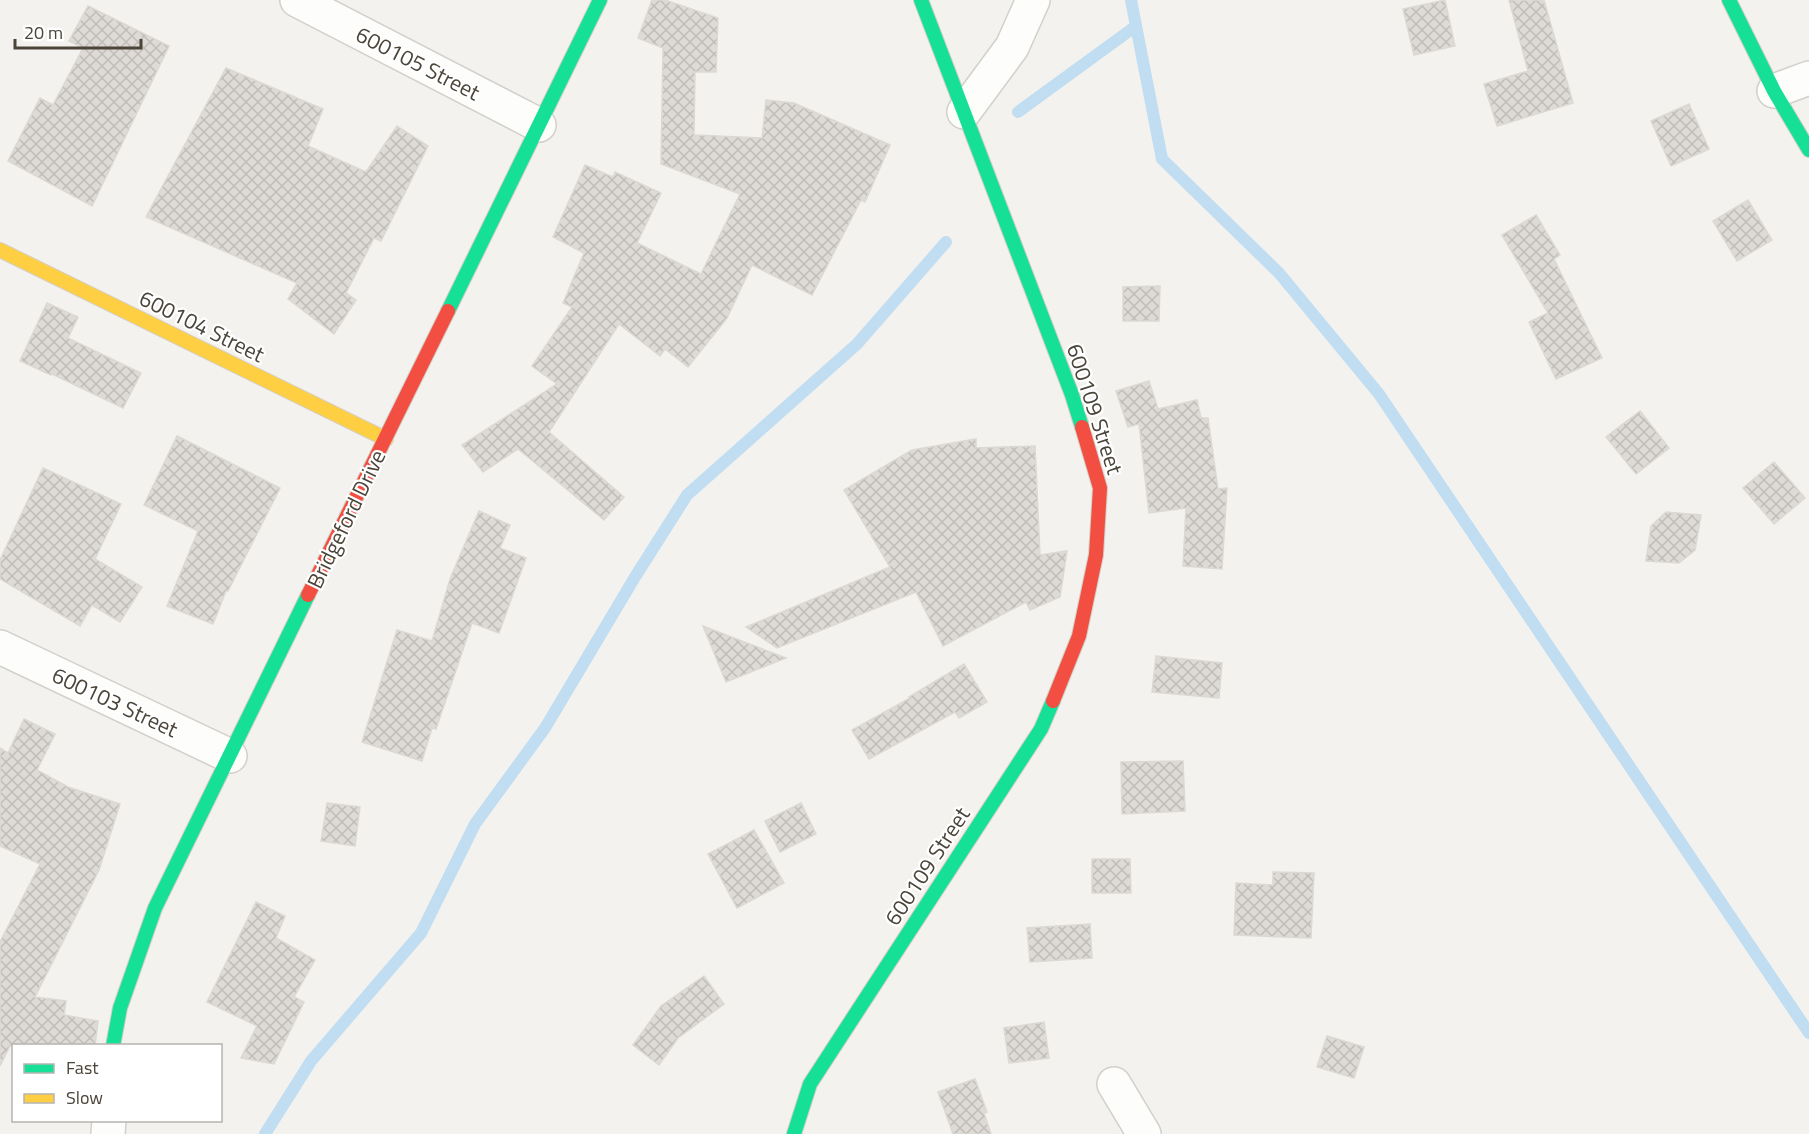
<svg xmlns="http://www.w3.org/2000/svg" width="1809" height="1134" viewBox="0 0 1809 1134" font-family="'Titillium Web',sans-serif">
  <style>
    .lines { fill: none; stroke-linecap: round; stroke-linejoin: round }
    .stream { stroke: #c0ddf1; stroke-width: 12 }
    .building { fill: url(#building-cross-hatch); stroke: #dcd9d4; stroke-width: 1.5 }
    .street-casing { stroke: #d2d0cb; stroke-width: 36 }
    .fast-casing { stroke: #d3cfc5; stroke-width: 16 }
    .slow-casing { stroke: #d3cfc5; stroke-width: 16 }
    .jam-casing { stroke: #d3cfc5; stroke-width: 16 }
    .street { stroke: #fdfdfc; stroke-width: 33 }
    .fast { stroke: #16e098; stroke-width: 14 }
    .slow { stroke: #ffcf43; stroke-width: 14 }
    .jam { stroke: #f24e42; stroke-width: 14 }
    .labels { text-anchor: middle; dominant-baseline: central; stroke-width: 4.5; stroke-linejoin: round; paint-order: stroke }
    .street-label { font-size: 22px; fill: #4b4439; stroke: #fff }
  </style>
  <defs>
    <pattern id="building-cross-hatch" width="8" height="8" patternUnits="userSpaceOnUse" patternTransform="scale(1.5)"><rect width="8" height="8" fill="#dedbd6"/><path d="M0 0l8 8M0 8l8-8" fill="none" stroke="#c0bdb8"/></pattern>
  </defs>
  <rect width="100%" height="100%" fill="#f4f2ee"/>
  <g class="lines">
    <!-- stream -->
    <g class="stream">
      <polyline points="1131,0 1162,159 1279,273 1379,394 1809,1033"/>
      <polyline points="1018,112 1136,26"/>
      <polyline points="265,1134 311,1061 421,933 475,824 545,728 635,577 687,495 857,344 946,242"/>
    </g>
  </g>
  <!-- building -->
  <g class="building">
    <polygon points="652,0 665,0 718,18 716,72 695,72 694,135 762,138 766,100 794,103 890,145 865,202 861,200 812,295 752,265 727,318 688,367 665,349 660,356 619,324 549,432 624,497 604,520 518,449 483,472 462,445 557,384 532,366 572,307 563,303 584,253 553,237 585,165 613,177 615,172 661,193 637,243 701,274 740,194 661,164 663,48 638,38"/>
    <polygon points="1445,0 1455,46 1414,55 1403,9"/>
    <polygon points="1509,0 1544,0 1573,103 1497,126 1484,84 1528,71"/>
    <polygon points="88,6 169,46 92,206 8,161 40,98 53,105 83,48 69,41"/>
    <polygon points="226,68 323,109 308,146 366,172 397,126 428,146 381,241 374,238 346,293 356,300 334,334 288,299 297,283 146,217"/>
    <polygon points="1689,104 1709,149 1671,166 1651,121"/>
    <polygon points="1748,200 1772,240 1737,261 1713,221"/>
    <polygon points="1536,215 1560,255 1554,259 1602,358 1556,379 1529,322 1548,313 1502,235"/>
    <polygon points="1160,286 1159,321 1123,321 1123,287"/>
    <polygon points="47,303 78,317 68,338 141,373 123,408 52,374 51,375 20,361"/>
    <polygon points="1149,381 1158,409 1197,400 1201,418 1208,418 1218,489 1227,488 1222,569 1183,566 1186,508 1149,513 1139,424 1128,427 1116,391"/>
    <polygon points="1640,411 1669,448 1636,474 1606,437"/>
    <polygon points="177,436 280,488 228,591 226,591 213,624 167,606 198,531 144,505"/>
    <polygon points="976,439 976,448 1035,446 1040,555 1067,551 1060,597 1030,610 1026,602 943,646 916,592 777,648 746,627 890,567 844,490 912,450"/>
    <polygon points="1774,462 1805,498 1774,524 1743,488"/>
    <polygon points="43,468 121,504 95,559 142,587 120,622 92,605 80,626 0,579 0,560"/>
    <polygon points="479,511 510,525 500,548 526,558 499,633 472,623 436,729 432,728 422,761 362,742 397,630 432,641 450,579"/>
    <polygon points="1666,512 1701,515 1695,550 1679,563 1646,561 1651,526"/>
    <polygon points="703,626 786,658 726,682"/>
    <polygon points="1156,656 1222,663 1219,698 1152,692"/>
    <polygon points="964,664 987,702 959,718 955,712 869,759 852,730 910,698 909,697"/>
    <polygon points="24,719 55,734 37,770 68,787 120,804 99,870 35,997 66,1001 64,1015 98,1021 95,1046 10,1046 0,1066 0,942 40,864 0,846 0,748 8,753"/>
    <polygon points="1183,761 1185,811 1122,814 1121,762"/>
    <polygon points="327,803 360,807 355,846 321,841"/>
    <polygon points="801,803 816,834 780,852 765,821"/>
    <polygon points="754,830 784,883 737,908 708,854"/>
    <polygon points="1092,859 1130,859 1131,893 1092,893"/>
    <polygon points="1273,872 1314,873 1311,938 1234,935 1236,883 1273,885"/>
    <polygon points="256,902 285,916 276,938 315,960 294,997 304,1002 274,1064 241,1058 257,1026 207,1002"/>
    <polygon points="1090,924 1092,958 1030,962 1027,928"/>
    <polygon points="704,976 724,1004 678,1038 659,1065 633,1045 661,1006"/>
    <polygon points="1044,1022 1049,1058 1009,1063 1004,1028"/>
    <polygon points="1327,1036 1364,1047 1354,1078 1317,1067"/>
    <polygon points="975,1079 987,1112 984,1113 991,1134 953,1134 938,1092"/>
  </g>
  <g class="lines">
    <!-- street casing -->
    <g class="street-casing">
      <g id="street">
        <polyline points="297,0 539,125"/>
        <polyline points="1774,91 1809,78"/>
        <polyline points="964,112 1012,47 1033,0"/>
        <polyline points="0,647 230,756"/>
        <polyline points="1114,1084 1144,1134"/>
        <polyline points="108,1134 109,1120"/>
      </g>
    </g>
    <!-- fast casing -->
    <g class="fast-casing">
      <g id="fast">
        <polyline points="921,0 1072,395 1082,427"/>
        <polyline points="1729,0 1774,91 1809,150"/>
        <polyline points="448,311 600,0"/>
        <polyline points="113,1046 120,1008 155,908 308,595"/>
        <polyline points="794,1134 810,1084 1041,729 1053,701"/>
      </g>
    </g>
    <!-- slow casing -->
    <g class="slow-casing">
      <polyline id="slow" points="0,250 386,439"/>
    </g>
    <!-- jam casing -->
    <g class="jam-casing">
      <g id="jam">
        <polyline points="308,595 448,311"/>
        <polyline points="1053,701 1079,636 1096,555 1100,488 1082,427"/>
      </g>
    </g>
    <!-- street -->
    <use href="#street" class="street"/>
    <!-- fast -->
    <use href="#fast" class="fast"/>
    <!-- slow -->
    <use href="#slow" class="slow"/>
    <!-- jam -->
    <use href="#jam" class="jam"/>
  </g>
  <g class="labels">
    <!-- street labels -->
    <g class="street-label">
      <text transform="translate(418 63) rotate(27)">600105 Street</text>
      <text transform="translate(202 326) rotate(26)">600104 Street</text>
      <text transform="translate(1095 409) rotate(72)">600109 Street</text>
      <text transform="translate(346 519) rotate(-64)">Bridgeford Drive</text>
      <text transform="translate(115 702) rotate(25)">600103 Street</text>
      <text transform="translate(927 866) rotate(-57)">600109 Street</text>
    </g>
  </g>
  <!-- legend -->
  <rect x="12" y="1044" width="210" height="78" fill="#ffffff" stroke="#b7b4b0" stroke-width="1.5"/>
  <rect x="24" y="1064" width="30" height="9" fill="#16e098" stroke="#b7b4b0" stroke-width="1.5"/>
  <text x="66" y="1074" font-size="18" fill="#4b4439">Fast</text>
  <rect x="24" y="1094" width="30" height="9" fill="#ffcf43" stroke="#b7b4b0" stroke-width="1.5"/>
  <text x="66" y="1104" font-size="18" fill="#4b4439">Slow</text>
  <!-- scale -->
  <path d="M15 39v9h126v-9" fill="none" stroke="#4b4439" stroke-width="3"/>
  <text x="24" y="39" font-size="18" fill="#4b4439" stroke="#ffffff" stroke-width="4.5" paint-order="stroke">20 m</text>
</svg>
